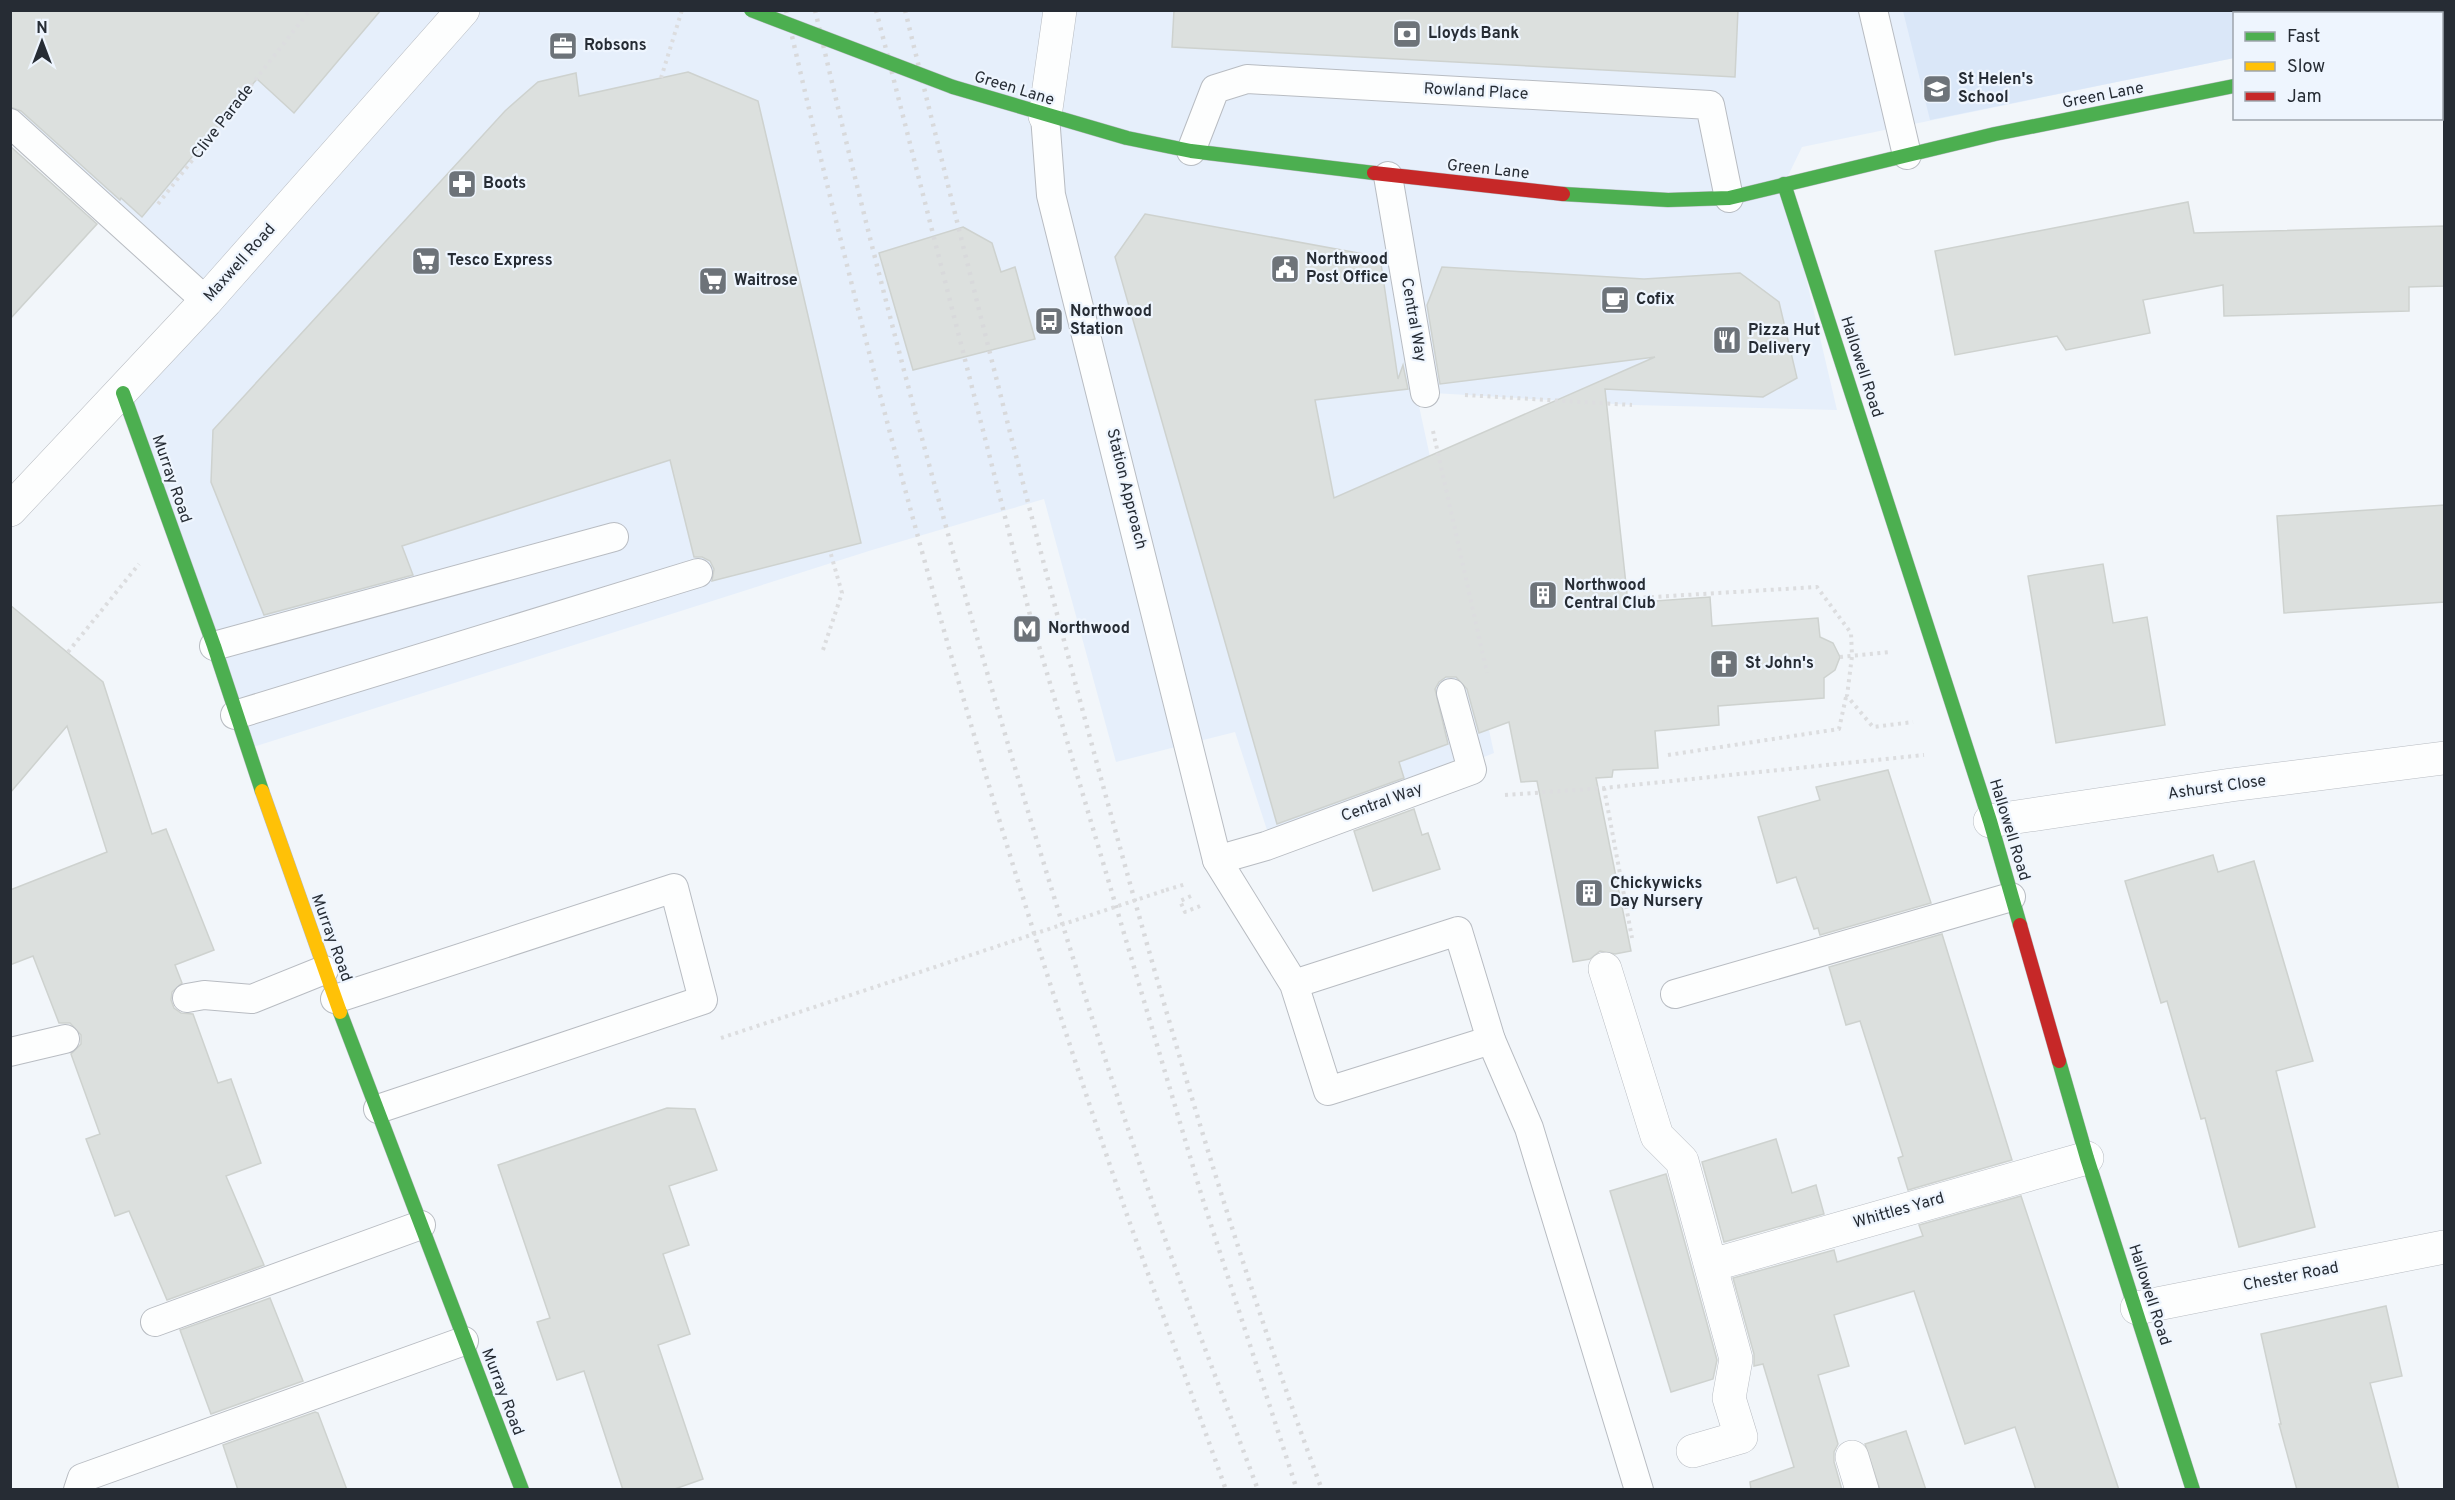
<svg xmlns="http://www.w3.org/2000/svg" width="2455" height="1500" viewBox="0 0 2455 1500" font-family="Overpass,sans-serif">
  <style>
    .built { fill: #e6effb }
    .green { fill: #dae7f8 }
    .building { fill: #dce0de; stroke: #ced2cf; stroke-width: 1.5 }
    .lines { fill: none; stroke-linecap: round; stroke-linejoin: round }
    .lane-casing { stroke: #b8bcc2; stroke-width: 30 }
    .street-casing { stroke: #b8bcc2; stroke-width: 34 }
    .fast-casing { stroke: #b8bcc2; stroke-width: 15 }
    .slow-casing { stroke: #b8bcc2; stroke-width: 15 }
    .jam-casing { stroke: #b8bcc2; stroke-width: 15 }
    .path { stroke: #dcdddf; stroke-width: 4; stroke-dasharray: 3 4.5; stroke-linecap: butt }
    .lane { stroke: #fdfefe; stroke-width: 28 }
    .street { stroke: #fdfefe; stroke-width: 33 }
    .fast { stroke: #4caf50; stroke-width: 14 }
    .slow { stroke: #ffc107; stroke-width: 14 }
    .jam { stroke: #c62828; stroke-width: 14 }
    .rail { stroke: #d8d9db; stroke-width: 4.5; stroke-dasharray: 3 6; stroke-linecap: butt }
    .fast-bridge-casing { stroke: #b8bcc2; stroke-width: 15; stroke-linecap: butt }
    .path-bridge { stroke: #dcdddf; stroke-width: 4; stroke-dasharray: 3 4.5; stroke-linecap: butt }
    .fast-bridge { stroke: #4caf50; stroke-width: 14 }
    .labels { text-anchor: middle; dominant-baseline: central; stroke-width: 4.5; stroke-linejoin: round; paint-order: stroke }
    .poi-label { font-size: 16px; font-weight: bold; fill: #262c34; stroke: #eef5fe; text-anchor: start }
    .street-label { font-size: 16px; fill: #262c34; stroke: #eef5fe }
  </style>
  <rect width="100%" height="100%" fill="#f2f6fa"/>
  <!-- built -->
  <polygon class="built" points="11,10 2444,11 2444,16 2442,17 2442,14 2234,14 2234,58 1802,147 1784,184 1837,410 1632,405 1416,392 1494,753 1361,806 1268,833 1235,732 1116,762 1044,499 872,550 247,749 123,393 206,301 11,123"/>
  <!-- green -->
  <polygon class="green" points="2385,10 2387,13 2234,14 2234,58 1930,120 1903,11"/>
  <!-- building -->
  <g class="building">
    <polygon points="10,10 381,10 294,113 257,79 142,217 121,198 120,200 21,111 10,107"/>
    <polygon points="1174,10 1738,10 1735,77 1172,47"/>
    <polygon points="688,72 758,101 861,543 712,581 714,569 710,561 702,557 694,557 670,460 402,546 413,575 264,615 211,482 213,430 505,111 538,82 576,73 579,96"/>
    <polygon points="10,146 97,224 10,319"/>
    <polygon points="2188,202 2194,233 2445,226 2445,286 2409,287 2409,311 2224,316 2223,285 2143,300 2150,333 2066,350 2057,336 1955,355 1935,251"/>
    <polygon points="1145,214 1380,257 1398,379 1403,365 1408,389 1315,400 1334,498 1655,357 1440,384 1427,305 1442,267 1644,279 1740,273 1779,302 1797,378 1763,397 1605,389 1628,603 1710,597 1712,626 1818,618 1820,637 1833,643 1840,657 1835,670 1824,678 1824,698 1718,706 1719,725 1655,731 1658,768 1613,770 1612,777 1596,778 1631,951 1615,954 1600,951 1590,959 1573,962 1537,781 1521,782 1509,722 1479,733 1467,689 1456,677 1446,677 1439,682 1435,689 1448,744 1399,762 1404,778 1277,824 1115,257"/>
    <polygon points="963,227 992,243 1001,272 1015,267 1035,339 913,370 879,253"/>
    <polygon points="2445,505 2445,602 2284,613 2277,516"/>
    <polygon points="2103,564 2113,623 2147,617 2165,725 2056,743 2028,576"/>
    <polygon points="10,605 103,682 152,834 166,829 214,950 175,965 182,983 172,992 171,1000 174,1008 181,1013 193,1014 218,1083 231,1079 261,1163 226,1176 264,1265 167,1300 129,1211 115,1216 86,1139 100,1134 71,1054 81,1044 81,1035 70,1023 59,1023 33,956 10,965 10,890 107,852 67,726 10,793"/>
    <polygon points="1888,770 1931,903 1820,935 1818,928 1814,929 1796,877 1777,883 1758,817 1820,800 1816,787"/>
    <polygon points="1414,809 1422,835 1428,833 1440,869 1373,891 1354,831"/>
    <polygon points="2213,855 2218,872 2254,861 2313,1061 2276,1071 2315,1227 2239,1247 2205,1118 2201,1119 2167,1001 2161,1003 2125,881"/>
    <polygon points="1942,934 2012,1160 1908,1190 1898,1158 1903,1156 1860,1021 1846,1025 1829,967"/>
    <polygon points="667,1108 695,1109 717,1170 669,1186 689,1245 663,1254 690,1334 658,1345 703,1479 672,1490 623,1490 584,1371 557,1380 537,1322 550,1318 498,1165"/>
    <polygon points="1776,1139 1792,1193 1816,1185 1824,1214 1724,1242 1702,1162"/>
    <polygon points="1666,1174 1717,1360 1713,1379 1671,1392 1610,1191"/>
    <polygon points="2021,1196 2119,1490 2036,1490 2015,1427 1965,1444 1914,1291 1834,1315 1849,1366 1818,1375 1838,1444 1834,1452 1834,1462 1842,1490 1751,1490 1750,1482 1794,1467 1763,1364 1754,1366 1754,1354 1733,1278 1834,1250 1837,1262 1923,1236 1919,1225"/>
    <polygon points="270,1298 303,1381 211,1414 180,1330"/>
    <polygon points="2386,1306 2402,1376 2370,1383 2399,1490 2297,1490 2279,1424 2281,1424 2261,1334"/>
    <polygon points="315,1412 318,1413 347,1490 238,1490 223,1445"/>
    <polygon points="1906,1431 1926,1490 1880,1490 1865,1444"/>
  </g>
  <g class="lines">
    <!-- lane casing -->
    <g class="lane-casing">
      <g id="lane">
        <polyline points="1873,10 1907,155"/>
        <polyline points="1045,116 1051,195 1217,860 1294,984 1328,1091 1491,1040 1458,931 1294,984"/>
        <polyline points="10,123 206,301"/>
        <polyline points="1191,151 1215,89 1247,79 1710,105 1729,198"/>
        <polyline points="1388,176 1425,393"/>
        <polyline points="214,646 614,537"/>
        <polyline points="235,715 698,573"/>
        <polyline points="1217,860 1266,846 1472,770 1451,693"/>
        <polyline points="1675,994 2011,897"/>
        <polyline points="187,998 204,995 252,999 324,970"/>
        <polyline points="335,999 674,888 703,1000 378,1109"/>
        <polyline points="1491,1040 1529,1128 1639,1490"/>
        <polyline points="10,1052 65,1039"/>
        <polyline points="155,1322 421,1225"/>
        <polyline points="78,1490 82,1478 464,1341"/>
      </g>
    </g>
    <!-- street casing -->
    <g class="street-casing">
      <g id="street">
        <polyline points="1045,116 1060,10"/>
        <polyline points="10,510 206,301 463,10"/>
        <polyline points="1990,821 2231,785 2444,758"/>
        <polyline points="1605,969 1657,1136 1682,1161 1736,1359 1729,1398 1741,1437 1693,1451"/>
        <polyline points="1712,1265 2087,1158"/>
        <polyline points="2137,1308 2444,1247"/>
        <polyline points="1852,1457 1862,1490"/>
      </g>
    </g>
    <!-- fast casing -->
    <g class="fast-casing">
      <g id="fast">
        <polyline points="2442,45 2444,45"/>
        <polyline points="953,87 1127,138 1191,151 1374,173"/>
        <polyline points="1784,184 1990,821 2020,925"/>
        <polyline points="1563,194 1668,200 1729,198 1995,134 2234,86"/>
        <polyline points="123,393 214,646 262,791"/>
        <polyline points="340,1012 522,1490"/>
        <polyline points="2059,1061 2087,1158 2193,1490"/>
      </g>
    </g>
    <!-- slow casing -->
    <g class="slow-casing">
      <polyline id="slow" points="262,791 340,1012"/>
    </g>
    <!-- jam casing -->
    <g class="jam-casing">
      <g id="jam">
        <polyline points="1374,173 1563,194"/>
        <polyline points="2020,925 2059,1061"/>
      </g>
    </g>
    <!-- path -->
    <g class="path">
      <polyline points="661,78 682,10"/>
      <polyline points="158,204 310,10"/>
      <polyline points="1465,395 1632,405"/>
      <polyline points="1433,431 1487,673"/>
      <polyline points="1636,598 1817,587 1851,633 1852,656 1847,696 1873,727 1913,722"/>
      <polyline points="823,650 842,593 830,551"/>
      <polyline points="68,652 139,564"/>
      <polyline points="1840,657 1890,652"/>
      <polyline points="1668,755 1839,729 1846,697"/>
      <polyline points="1604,788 1632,938"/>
      <polyline points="1505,795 1604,788 1924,755"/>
      <polyline points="1166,890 1186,884"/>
      <polyline points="1191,896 1180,901 1185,912 1200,906"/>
      <polyline points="721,1038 905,977"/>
    </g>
    <!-- lane -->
    <use href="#lane" class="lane"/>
    <!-- street -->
    <use href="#street" class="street"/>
    <!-- fast -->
    <use href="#fast" class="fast"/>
    <!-- slow -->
    <use href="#slow" class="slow"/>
    <!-- jam -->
    <use href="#jam" class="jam"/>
    <!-- rail -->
    <g class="rail">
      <path d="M 786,10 C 879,416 990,819 1126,1212 C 1159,1305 1193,1397 1226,1490"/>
      <path d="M 815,10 C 908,411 1020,808 1151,1198 C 1184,1296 1222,1393 1258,1490"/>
      <polyline points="876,10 1031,619 1202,1197 1297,1490"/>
      <path d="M 905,10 C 968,268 1032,525 1102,782 C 1167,1020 1236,1258 1322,1490"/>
    </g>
    <!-- fast-bridge casing -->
    <g class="fast-bridge-casing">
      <polyline id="fast-bridge" points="751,10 953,87"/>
    </g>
    <!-- path-bridge -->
    <polyline class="path-bridge" points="905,977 1166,890"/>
    <!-- fast-bridge -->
    <use href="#fast-bridge" class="fast-bridge"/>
  </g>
  <!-- icons -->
  <defs>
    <g id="bank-square" transform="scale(1.5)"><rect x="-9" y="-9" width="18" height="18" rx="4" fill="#6d7379" stroke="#eef5fe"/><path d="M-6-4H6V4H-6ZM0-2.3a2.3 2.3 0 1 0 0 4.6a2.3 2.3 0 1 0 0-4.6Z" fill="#fff"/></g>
    <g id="office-square" transform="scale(1.5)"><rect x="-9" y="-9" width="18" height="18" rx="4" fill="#6d7379" stroke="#eef5fe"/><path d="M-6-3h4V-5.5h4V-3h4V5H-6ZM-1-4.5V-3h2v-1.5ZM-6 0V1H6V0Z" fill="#fff"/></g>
    <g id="school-square" transform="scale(1.5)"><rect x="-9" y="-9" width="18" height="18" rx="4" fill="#6d7379" stroke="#eef5fe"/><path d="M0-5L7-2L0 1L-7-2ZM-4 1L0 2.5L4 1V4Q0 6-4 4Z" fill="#fff"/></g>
    <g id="pharmacy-square" transform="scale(1.5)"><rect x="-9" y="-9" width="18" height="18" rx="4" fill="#6d7379" stroke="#eef5fe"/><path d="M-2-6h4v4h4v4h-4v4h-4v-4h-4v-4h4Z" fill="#fff"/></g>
    <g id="supermarket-square" transform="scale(1.5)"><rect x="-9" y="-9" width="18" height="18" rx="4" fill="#6d7379" stroke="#eef5fe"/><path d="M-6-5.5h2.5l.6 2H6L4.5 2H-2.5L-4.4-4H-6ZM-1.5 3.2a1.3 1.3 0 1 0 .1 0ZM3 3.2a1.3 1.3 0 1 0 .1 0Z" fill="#fff"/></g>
    <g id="civic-square" transform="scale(1.5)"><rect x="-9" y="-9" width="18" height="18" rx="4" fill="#6d7379" stroke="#eef5fe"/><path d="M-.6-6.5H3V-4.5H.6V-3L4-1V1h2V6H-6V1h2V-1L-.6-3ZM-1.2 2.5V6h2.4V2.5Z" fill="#fff"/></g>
    <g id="cafe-square" transform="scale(1.5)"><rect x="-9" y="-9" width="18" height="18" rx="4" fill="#6d7379" stroke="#eef5fe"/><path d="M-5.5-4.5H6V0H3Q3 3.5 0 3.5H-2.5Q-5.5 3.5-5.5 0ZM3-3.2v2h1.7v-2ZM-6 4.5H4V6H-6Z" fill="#fff"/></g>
    <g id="bus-square" transform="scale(1.5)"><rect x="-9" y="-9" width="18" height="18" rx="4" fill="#6d7379" stroke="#eef5fe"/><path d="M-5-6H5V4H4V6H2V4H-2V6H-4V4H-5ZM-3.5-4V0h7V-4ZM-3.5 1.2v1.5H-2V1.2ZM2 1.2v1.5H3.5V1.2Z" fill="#fff"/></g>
    <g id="restaurant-square" transform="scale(1.5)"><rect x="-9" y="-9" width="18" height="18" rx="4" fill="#6d7379" stroke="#eef5fe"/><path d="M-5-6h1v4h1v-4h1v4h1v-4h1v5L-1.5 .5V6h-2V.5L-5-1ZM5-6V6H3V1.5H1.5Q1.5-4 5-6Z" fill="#fff"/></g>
    <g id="building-square" transform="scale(1.5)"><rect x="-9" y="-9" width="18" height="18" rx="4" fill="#6d7379" stroke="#eef5fe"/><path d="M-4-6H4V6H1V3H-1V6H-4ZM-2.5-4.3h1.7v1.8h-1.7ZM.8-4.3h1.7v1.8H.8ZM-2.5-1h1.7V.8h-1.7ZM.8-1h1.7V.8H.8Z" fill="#fff"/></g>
    <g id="metro-square" transform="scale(1.5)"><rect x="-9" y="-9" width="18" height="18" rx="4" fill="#6d7379" stroke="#eef5fe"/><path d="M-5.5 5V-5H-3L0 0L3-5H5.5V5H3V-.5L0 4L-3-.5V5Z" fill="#fff"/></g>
    <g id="church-square" transform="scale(1.5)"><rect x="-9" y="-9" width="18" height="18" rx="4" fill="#6d7379" stroke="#eef5fe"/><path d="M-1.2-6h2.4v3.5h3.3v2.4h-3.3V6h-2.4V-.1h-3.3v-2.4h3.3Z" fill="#fff"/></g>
  </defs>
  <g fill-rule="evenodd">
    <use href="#bank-square" x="1407" y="34"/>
    <use href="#office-square" x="563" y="46"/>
    <use href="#school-square" x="1937" y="89"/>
    <use href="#pharmacy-square" x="462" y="184"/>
    <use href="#supermarket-square" x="426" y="261"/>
    <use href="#civic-square" x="1285" y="269"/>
    <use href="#supermarket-square" x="713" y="281"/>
    <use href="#cafe-square" x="1615" y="300"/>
    <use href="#bus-square" x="1049" y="321"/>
    <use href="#restaurant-square" x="1727" y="340"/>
    <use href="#building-square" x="1543" y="595"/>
    <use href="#metro-square" x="1027" y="629"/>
    <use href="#church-square" x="1724" y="664"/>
    <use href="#building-square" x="1589" y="893"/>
  </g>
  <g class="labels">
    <!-- poi labels -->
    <g class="poi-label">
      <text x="1428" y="34">Lloyds Bank</text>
      <text x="584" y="46">Robsons</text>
      <text x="1958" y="80">St Helen's<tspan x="1958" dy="18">School</tspan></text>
      <text x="483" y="184">Boots</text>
      <text x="1306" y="260">Northwood<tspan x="1306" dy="18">Post Office</tspan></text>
      <text x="447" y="261">Tesco Express</text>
      <text x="734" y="281">Waitrose</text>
      <text x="1636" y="300">Cofix</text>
      <text x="1070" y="312">Northwood<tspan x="1070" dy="18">Station</tspan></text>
      <text x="1748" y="331">Pizza Hut<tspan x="1748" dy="18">Delivery</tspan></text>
      <text x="1564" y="586">Northwood<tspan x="1564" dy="18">Central Club</tspan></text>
      <text x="1048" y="629">Northwood</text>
      <text x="1745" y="664">St John's</text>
      <text x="1610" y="884">Chickywicks<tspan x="1610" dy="18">Day Nursery</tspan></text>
    </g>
    <!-- street labels -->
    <g class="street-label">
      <text transform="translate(1014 89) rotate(17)">Green Lane</text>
      <text transform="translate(1476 92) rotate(3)">Rowland Place</text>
      <text transform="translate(2103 96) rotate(-11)">Green Lane</text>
      <text transform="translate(223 122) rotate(-52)">Clive Parade</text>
      <text transform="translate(1488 170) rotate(6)">Green Lane</text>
      <text transform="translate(240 263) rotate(-48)">Maxwell Road</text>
      <text transform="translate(1413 320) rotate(80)">Central Way</text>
      <text transform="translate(1861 367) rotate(72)">Hallowell Road</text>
      <text transform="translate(171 479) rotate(71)">Murray Road</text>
      <text transform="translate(1126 489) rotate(76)">Station Approach</text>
      <text transform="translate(2217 788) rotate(-8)">Ashurst Close</text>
      <text transform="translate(1382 803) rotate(-20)">Central Way</text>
      <text transform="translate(2009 830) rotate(73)">Hallowell Road</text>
      <text transform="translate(331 938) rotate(70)">Murray Road</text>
      <text transform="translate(1899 1211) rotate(-16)">Whittles Yard</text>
      <text transform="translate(2291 1277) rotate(-11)">Chester Road</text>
      <text transform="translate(2149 1295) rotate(72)">Hallowell Road</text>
      <text transform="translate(502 1392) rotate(69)">Murray Road</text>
    </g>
  </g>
  <!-- border -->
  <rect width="2455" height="1500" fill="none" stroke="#262c34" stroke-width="24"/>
  <!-- legend -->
  <rect x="2233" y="12" width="210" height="108" fill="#eef5fe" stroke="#9ea5ad" stroke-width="1.5"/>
  <rect x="2245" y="32" width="30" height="9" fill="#4caf50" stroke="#9ea5ad" stroke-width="1.5"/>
  <text x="2287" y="42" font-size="18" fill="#262c34">Fast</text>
  <rect x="2245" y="62" width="30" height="9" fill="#ffc107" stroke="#9ea5ad" stroke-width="1.5"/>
  <text x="2287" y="72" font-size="18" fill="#262c34">Slow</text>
  <rect x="2245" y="92" width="30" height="9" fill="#c62828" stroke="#9ea5ad" stroke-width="1.5"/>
  <text x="2287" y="102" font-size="18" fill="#262c34">Jam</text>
  <!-- north arrow -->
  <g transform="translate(42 42)" stroke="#eef5fe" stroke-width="4.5" paint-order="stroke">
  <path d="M0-4.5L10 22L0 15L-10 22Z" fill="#262c34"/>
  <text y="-9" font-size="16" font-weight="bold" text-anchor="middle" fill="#262c34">N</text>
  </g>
</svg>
